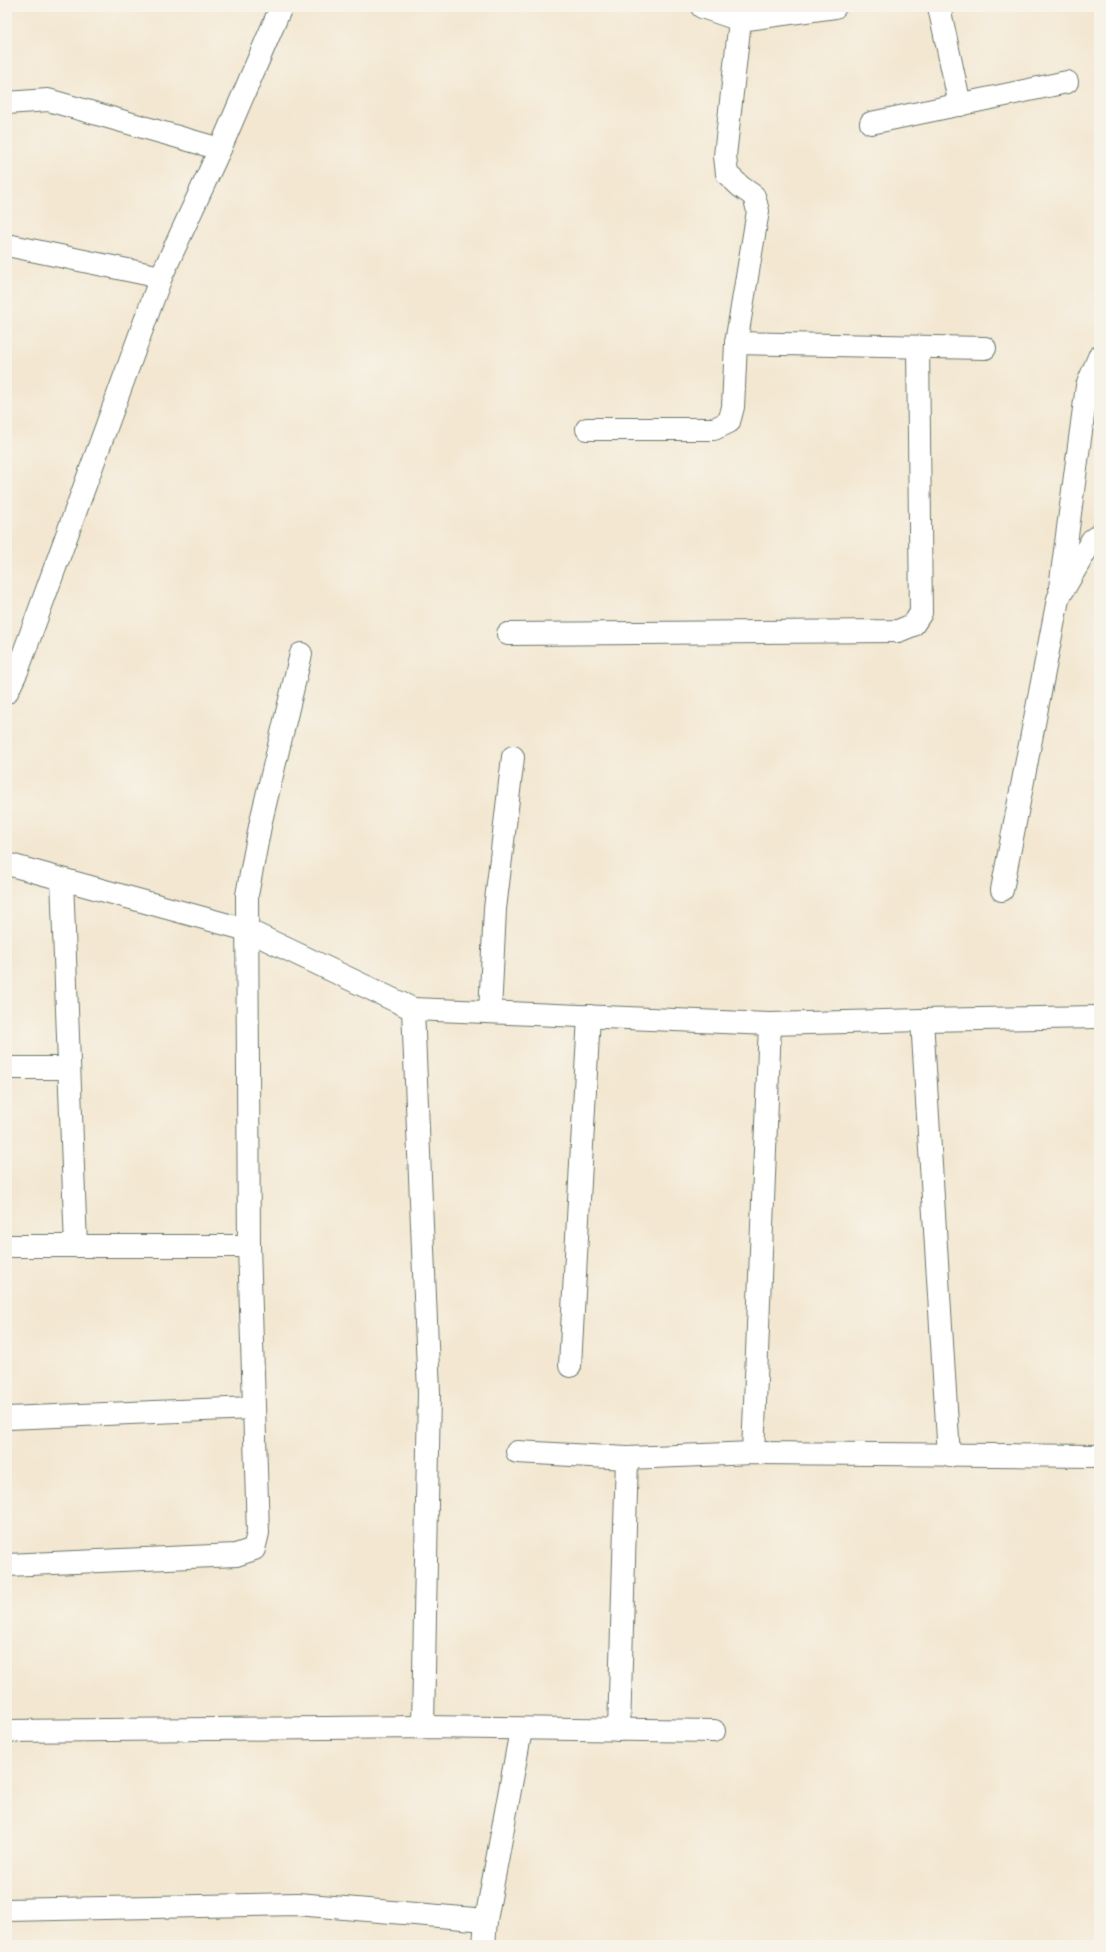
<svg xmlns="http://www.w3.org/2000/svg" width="1106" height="1952" viewBox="0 0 1106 1952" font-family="'Gochi Hand',sans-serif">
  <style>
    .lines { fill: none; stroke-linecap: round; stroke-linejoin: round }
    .street-casing { stroke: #69786b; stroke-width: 24 }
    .street { stroke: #fff; stroke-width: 22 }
  </style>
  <rect width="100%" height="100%" fill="#f7f3e8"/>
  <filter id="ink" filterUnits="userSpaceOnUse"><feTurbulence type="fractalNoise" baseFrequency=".025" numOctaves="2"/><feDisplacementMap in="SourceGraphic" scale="8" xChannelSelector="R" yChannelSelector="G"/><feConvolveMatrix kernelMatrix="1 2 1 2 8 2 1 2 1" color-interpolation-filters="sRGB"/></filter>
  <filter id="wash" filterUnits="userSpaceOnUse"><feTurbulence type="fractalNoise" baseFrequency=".012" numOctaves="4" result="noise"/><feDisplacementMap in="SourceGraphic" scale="16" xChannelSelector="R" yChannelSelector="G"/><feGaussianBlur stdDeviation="0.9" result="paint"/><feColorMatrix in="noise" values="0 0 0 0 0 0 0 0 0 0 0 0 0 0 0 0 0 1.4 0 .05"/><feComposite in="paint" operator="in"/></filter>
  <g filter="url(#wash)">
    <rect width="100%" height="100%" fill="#f3e7d1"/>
  </g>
  <g filter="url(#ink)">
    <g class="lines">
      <!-- street casing -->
      <g class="street-casing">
        <g id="street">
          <polyline points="702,7 740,20 835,7"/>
          <polyline points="939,7 960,105"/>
          <polyline points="7,103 48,100 220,149"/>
          <polyline points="871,123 1067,82"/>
          <polyline points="7,245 161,277"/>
          <polyline points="736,343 985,348"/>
          <polyline points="587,429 714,429 729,422 733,407 736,343 758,211 754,196 741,187 727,174 725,156 740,20"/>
          <polyline points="1060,588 1087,386 1099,357"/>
          <polyline points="508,634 898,631 913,625 921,613 918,347"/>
          <polyline points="7,692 18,669 161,277 220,149 281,7"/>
          <polyline points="7,864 247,930 413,1009 770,1024 922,1020 1099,1017"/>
          <polyline points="62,879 76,1246 249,1246 247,895 261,821 301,654"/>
          <polyline points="1002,890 1058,599 1092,540 1099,535"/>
          <polyline points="413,1009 429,1393 423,1727"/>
          <polyline points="490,1012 495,909 513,757"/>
          <polyline points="922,1020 949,1456"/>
          <polyline points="7,1068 69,1068"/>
          <polyline points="7,1246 76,1246"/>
          <polyline points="570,1366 589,1016"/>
          <polyline points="7,1418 253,1408"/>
          <polyline points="517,1452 627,1458 753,1453 1099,1456"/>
          <polyline points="753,1453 770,1024"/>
          <polyline points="7,1565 236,1555 254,1549 258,1533 249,1246"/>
          <polyline points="619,1730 627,1458"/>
          <polyline points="7,1731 423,1727 714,1731"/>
          <polyline points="7,1910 297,1904 486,1920"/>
          <polyline points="484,1945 486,1920 521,1730"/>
        </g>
      </g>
      <!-- street -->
      <use href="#street" class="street"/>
    </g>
  </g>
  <!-- margin -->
  <rect width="1106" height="1952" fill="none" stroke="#f7f3e8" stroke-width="24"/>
</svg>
